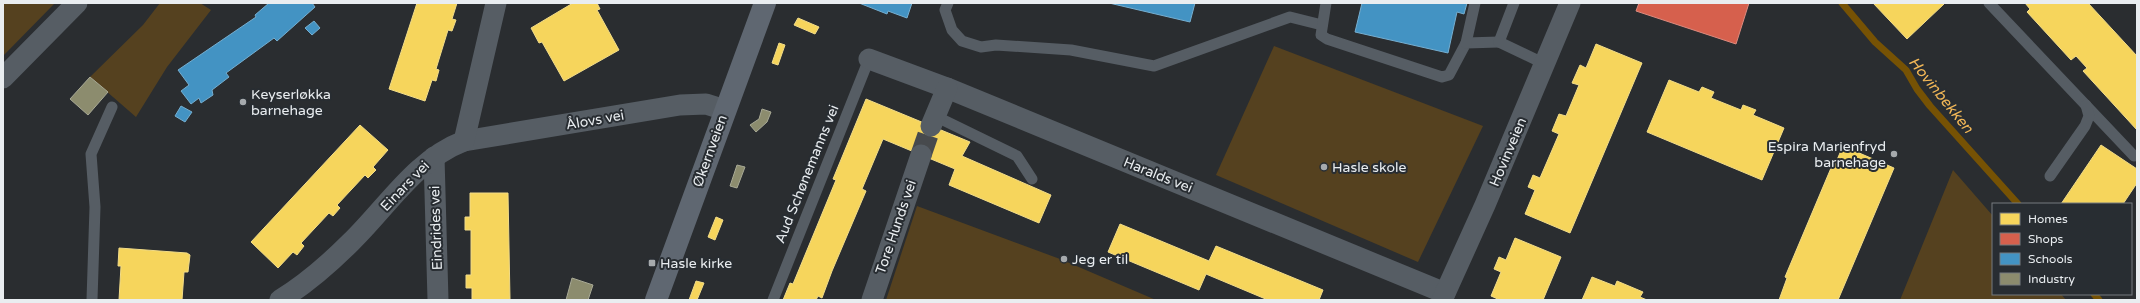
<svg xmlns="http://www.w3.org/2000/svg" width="2140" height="303" viewBox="0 0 2140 303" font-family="'Varela Round',sans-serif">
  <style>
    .green { fill: #55411f }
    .homes { fill: #f6d55c; stroke: #f2dc88 }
    .shops { fill: #d6604d; stroke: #dc8a7e }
    .schools { fill: #4393c3; stroke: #75aed0 }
    .industry { fill: #8c8c6e; stroke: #a8a995 }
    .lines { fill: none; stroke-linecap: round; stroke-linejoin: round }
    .stream { stroke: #765204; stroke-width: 7 }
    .minor-tunnel { stroke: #474a4d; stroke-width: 21; stroke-dasharray: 21 10; stroke-linecap: butt }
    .service { stroke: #565d64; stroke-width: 11 }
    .minor { stroke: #565d64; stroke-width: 21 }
    .secondary { stroke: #5f6771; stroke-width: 22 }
    .poi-dot { fill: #a6aaad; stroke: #282d32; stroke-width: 1.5 }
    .labels { text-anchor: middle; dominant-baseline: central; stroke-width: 4; stroke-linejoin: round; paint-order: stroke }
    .poi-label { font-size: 14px; fill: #e9edf0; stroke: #282d32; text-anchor: start }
    .street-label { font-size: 14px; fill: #e9edf0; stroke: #282d32 }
    .water-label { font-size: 15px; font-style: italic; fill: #f2b757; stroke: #282d32 }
  </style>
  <rect width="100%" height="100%" fill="#2a2d30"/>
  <!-- green -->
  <g class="green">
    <polygon points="3,3 55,3 3,56"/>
    <polygon points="160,3 200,3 211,10 167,67 136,117 90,77 143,25"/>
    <polygon points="1274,46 1483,126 1418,262 1216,175"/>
    <polygon points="1953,170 1993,216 1993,294 2061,294 2066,300 1900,300"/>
    <polygon points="917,206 1060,259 1156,300 886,300"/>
  </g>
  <!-- homes -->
  <g class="homes">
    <polygon points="417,3 457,3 452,19 456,20 452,31 448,30 436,69 439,70 436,81 432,80 425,101 389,89"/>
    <polygon points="573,3 597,3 600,9 597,10 619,50 564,81 542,42 539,43 531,28"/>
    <polygon points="1873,3 1943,3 1944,4 1907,39"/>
    <polygon points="2025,3 2088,3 2137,56 2137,130 2083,71 2087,68 2076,56 2071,60 2027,12 2030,9"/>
    <polygon points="798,18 819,27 815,34 794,25"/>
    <polygon points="779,43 785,45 778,65 772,63"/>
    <polygon points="1596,44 1642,63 1570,233 1525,214 1535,190 1528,187 1533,175 1540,178 1559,134 1552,131 1559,114 1566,116 1579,85 1572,83 1580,65 1586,68"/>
    <polygon points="1669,80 1699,92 1702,87 1714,92 1711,98 1741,110 1743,105 1756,110 1753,115 1784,128 1762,180 1647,132"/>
    <polygon points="866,99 970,142 962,156 1051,195 1039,223 949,185 955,169 883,139 862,189 866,191 832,271 822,298 818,296 816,300 783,300 790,283 793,284 836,180 833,179"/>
    <polygon points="360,125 388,150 373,167 376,170 368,178 365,175 337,205 340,208 333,216 329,213 301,243 304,246 297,255 293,252 278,268 251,242"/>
    <polygon points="2101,145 2137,169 2137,183 2123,204 2061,204"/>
    <polygon points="1843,146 1894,168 1838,300 1779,300 1787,278 1785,277 1831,168 1833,169"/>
    <polygon points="470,193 508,193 510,300 472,300 472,288 466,288 466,275 471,275 471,230 465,230 465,217 470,217"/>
    <polygon points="716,217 723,220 715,240 708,237"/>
    <polygon points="1120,224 1209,261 1216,246 1323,290 1319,300 1268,300 1206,274 1199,290 1108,252"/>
    <polygon points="1515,238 1561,257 1543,300 1500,300 1491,296 1501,272 1494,269 1499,257 1506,260"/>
    <polygon points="119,248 187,253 190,255 188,272 184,272 182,300 119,300 121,266 118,266"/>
    <polygon points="1592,277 1615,286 1617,281 1643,292 1640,297 1647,300 1582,300"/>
    <polygon points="696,281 704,283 697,300 689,300"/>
  </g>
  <!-- shops -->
  <polygon class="shops" points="1639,3 1749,3 1736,44 1636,11"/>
  <!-- schools -->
  <g class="schools">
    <polygon points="269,3 312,3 315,7 277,41 274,38 226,73 229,77 212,90 213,95 201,103 199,98 191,104 181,91 189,85 178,70 256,17 255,15"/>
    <polygon points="859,3 912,3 907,18 888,11 887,14"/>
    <polygon points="1109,3 1195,3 1190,22"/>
    <polygon points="1362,3 1467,3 1464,14 1457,12 1448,53 1355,32"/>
    <polygon points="314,21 320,28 312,35 305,28"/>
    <polygon points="181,106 192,112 185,122 175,116"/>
  </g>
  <!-- industry -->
  <g class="industry">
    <polygon points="90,77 108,92 88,115 70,99"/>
    <polygon points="762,109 771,112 767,122 756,132 750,125 759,119"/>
    <polygon points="737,165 745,167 737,188 730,186"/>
    <polygon points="572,278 593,285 588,300 566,300"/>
  </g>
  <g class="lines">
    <!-- stream -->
    <g class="stream">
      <polyline points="1842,3 1875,42 1906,70 1917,89 1930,106 2018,204"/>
      <polyline points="2094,294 2099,300"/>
    </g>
    <!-- minor-tunnel -->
    <polyline class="minor-tunnel" points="921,155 931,126"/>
    <!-- service -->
    <g class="service">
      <polyline points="948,3 945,10 952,30 962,41 981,47 996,45 1071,50 1154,66 1290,17 1322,25"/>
      <polyline points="1326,3 1321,35 1327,39 1442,77 1449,75 1466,43 1499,42"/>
      <polyline points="1514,3 1499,42 1545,64"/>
      <polyline points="1989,3 2134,156"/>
      <polyline points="1466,43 1475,3"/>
      <polyline points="935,116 1017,156 1032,179"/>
      <polyline points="2050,176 2085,126 2089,116 2086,105"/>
      <polyline points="92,300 95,207 91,154 112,107"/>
      <polyline points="773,300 869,59"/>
    </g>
    <!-- minor -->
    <g class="minor">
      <polyline points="869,59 947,88 1445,293"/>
      <polyline points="3,78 77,3"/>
      <polyline points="931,126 947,88"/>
      <polyline points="464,141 680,105 706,104 725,110"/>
      <polyline points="434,157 438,300"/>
      <path d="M 280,300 C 306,284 330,263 351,242 C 388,206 415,160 464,141 L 496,3"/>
      <polyline points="872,300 921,155"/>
      <polyline points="1442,300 1485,205 1570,3"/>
    </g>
    <!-- secondary -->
    <polyline class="secondary" points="656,300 765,3"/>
  </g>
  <!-- markers -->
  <g class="poi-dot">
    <circle cx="243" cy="102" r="4"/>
    <circle cx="1894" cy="154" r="4"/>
    <circle cx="1324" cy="167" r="4"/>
    <circle cx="1064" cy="259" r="4"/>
    <rect x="648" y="259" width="8" height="8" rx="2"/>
  </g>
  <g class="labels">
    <!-- poi labels -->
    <g class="poi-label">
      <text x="251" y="94">Keyserløkka<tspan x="251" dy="16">barnehage</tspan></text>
      <text x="1886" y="146" text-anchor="end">Espira Marienfryd<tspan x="1886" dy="16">barnehage</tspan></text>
      <text x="1332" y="167">Hasle skole</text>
      <text x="1072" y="259">Jeg er til</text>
      <text x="660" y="263">Hasle kirke</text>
    </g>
    <!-- street labels -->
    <g class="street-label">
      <text transform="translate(595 120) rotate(-10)">Ålovs vei</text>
      <text transform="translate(710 151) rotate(-70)">Økernveien</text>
      <text transform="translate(1508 152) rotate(-67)">Hovinveien</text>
      <text transform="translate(807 174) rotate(-68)">Aud Schønemanns vei</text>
      <text transform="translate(1158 175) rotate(22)">Haralds vei</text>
      <text transform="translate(405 186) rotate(-46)">Einars vei</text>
      <text transform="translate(896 227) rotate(-71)">Tore Hunds vei</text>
      <text transform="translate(436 228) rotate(-92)">Eindrides vei</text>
    </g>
    <!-- water labels -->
    <g class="water-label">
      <text transform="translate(1941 95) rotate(51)">Hovinbekken</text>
    </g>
  </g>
  <!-- border -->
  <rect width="2140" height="303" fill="none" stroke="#e9edf0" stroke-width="8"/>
  <!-- legend -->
  <rect x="1992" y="203" width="140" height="92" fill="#282d32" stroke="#757a7e"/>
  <rect x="2000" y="213" width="20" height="12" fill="#f6d55c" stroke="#757a7e"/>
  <text x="2028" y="223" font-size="12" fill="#e9edf0">Homes</text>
  <rect x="2000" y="233" width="20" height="12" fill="#d6604d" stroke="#757a7e"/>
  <text x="2028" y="243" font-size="12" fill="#e9edf0">Shops</text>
  <rect x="2000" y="253" width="20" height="12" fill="#4393c3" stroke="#757a7e"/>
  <text x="2028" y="263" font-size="12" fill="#e9edf0">Schools</text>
  <rect x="2000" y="273" width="20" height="12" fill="#8c8c6e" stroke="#757a7e"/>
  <text x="2028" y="283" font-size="12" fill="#e9edf0">Industry</text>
</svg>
